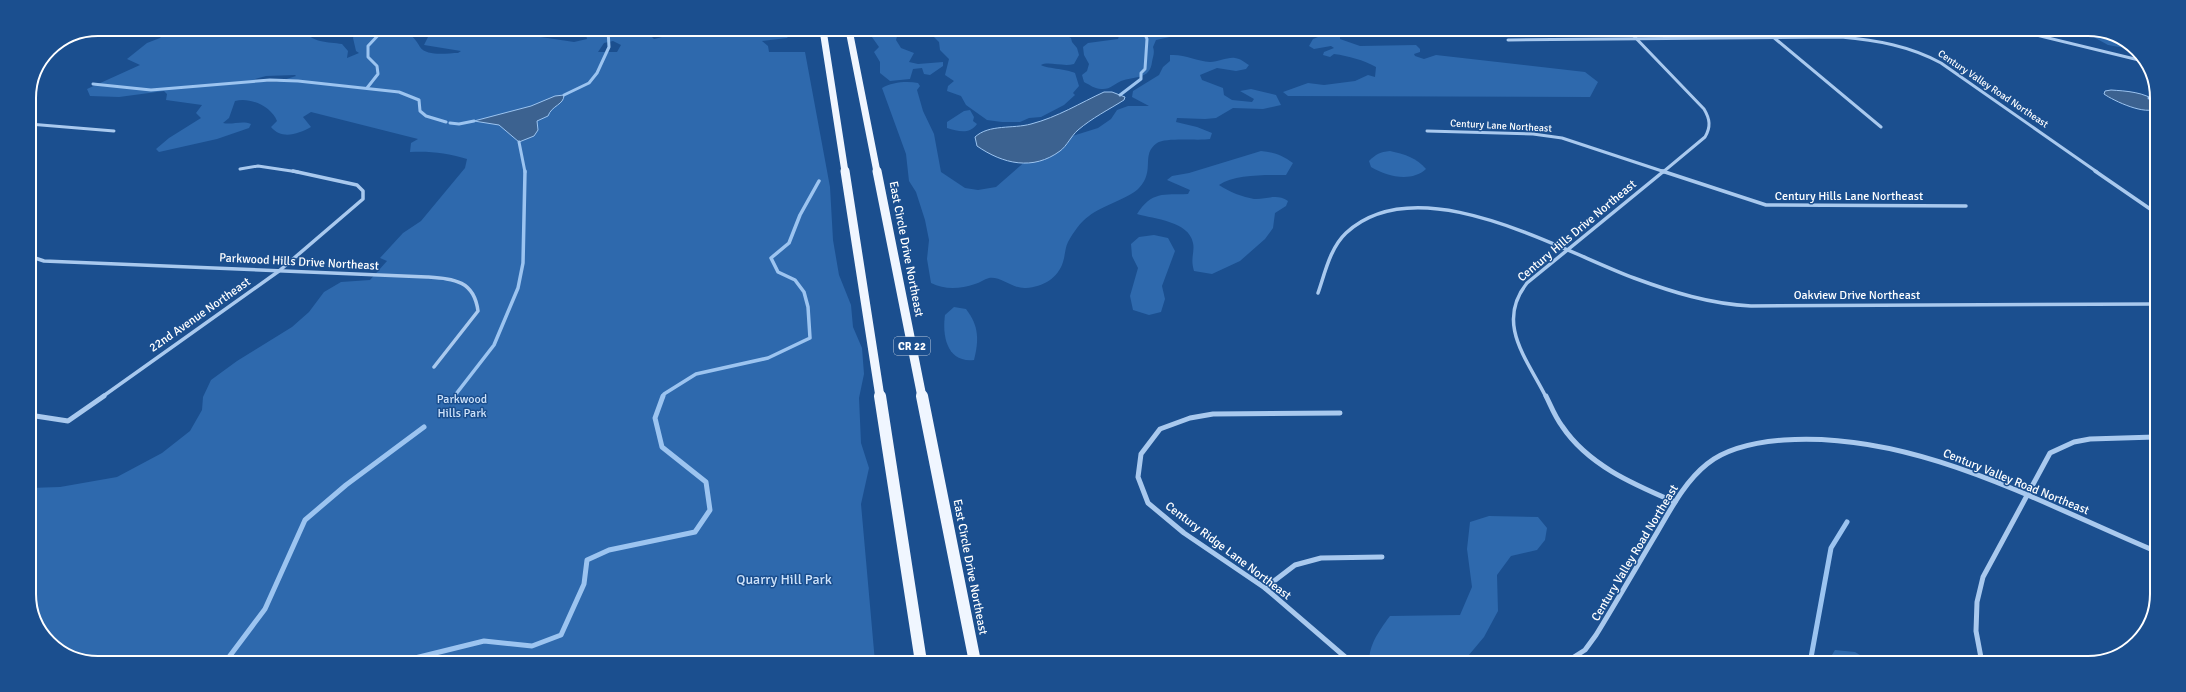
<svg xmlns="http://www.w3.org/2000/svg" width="2186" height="692" viewBox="0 0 2186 692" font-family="Signika,sans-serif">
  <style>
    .green { fill: #2e69ad; fill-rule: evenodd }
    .water { fill: #3c6290; stroke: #9cc4f0 }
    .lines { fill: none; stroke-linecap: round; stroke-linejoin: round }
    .stream-far2 { stroke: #9cc4f0; stroke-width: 3 }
    .stream-far1 { stroke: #9cc4f0; stroke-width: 3.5 }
    .stream { stroke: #9cc4f0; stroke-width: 5 }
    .street-far2 { stroke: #a9c9ee; stroke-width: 3 }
    .street-far1 { stroke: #a9c9ee; stroke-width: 3.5 }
    .street { stroke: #a9c9ee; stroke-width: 5 }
    .secondary { stroke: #d6e6fa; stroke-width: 5.5 }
    .primary-far2 { stroke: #f0f6ff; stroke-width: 7 }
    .primary-far1 { stroke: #f0f6ff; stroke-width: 9 }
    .primary { stroke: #f0f6ff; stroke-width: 12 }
    .labels { text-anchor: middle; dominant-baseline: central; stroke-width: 3; stroke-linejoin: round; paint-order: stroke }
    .far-street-label { font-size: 10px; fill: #fff; stroke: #1b4f8f }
    .shield { fill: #1b4f8f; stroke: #bbcadd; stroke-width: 1 }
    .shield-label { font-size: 11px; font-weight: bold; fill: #fff }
    .street-label { font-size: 12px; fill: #fff; stroke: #1b4f8f }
    .park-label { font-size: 12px; fill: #cfe3fa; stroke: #1b4f8f }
    .near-park-label { font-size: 14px; fill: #cfe3fa; stroke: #1b4f8f }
    .rim { fill: none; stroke: #fff; stroke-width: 2 }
  </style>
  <rect width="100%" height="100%" fill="#1b4f8f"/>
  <!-- green -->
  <g class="green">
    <path d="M 160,29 L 305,29 C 309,43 329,42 342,44 L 348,51 L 347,58 L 359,53 L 356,51 L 353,38 L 356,29 L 406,29 L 405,31 C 413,36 416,40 420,47 C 427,57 448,53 458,53 L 461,51 L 424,45 L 428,37 L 439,29 L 516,30 L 521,34 L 574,42 L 587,39 L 586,35 L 581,30 L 603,30 L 605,34 L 637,30 L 640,35 L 651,36 L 654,39 L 690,30 L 791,30 L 791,33 L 787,38 L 762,41 L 768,46 L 769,52 L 805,52 L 830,187 L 833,240 L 839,275 L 851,305 L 853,327 L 862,348 L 864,374 L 859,398 L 861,443 L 869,468 L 861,504 L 875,662 L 80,661 L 43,636 L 29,599 L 29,488 L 60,487 L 117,477 L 162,453 L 190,431 L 202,410 L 203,397 L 211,380 L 237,361 L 292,327 L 309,312 L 324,292 L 341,282 L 370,280 L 387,261 L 380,258 L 403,233 L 421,221 L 465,168 L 467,159 C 447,153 431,151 410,152 L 411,143 L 418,139 L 311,112 L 303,117 L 311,127 C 298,134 282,140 271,127 L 277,121 C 271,106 250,97 235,101 L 229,118 L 223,123 C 233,125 242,120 251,124 L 249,128 L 217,139 L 159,152 L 156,149 L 169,138 L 201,118 L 196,113 L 202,105 L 166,100 L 167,94 L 164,91 L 119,97 L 90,96 L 87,89 L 140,65 L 127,59 L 147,43 L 160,38 L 166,31 ZM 613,41 L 621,45 L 617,52 L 598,52 L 604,43 ZM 266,76 L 295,75 L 296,76 L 277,82 L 256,82 L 255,79 Z"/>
    <polygon points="867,30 899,30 896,40 901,48 914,53 909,62 918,64 943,62 943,66 930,75 924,74 922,68 913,69 910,79 890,81 880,73 880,62 874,52 879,47"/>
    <path d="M 945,30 L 1060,30 L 1061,33 L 1071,38 L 1072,42 L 1077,48 L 1079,55 L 1074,64 C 1063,67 1048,61 1041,65 C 1044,68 1067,69 1075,73 L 1079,86 L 1073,93 L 1075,95 L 1064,105 L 1041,117 L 1029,118 L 1020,122 L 1002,122 L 987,120 L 966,105 L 961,96 L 947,91 L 948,86 L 954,81 L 945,75 L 949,59 L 940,50 L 939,42 L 932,35 L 936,32 Z"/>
    <path d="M 1121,30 L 1201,30 L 1156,40 L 1153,47 C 1155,53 1153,56 1152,62 C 1150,80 1134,76 1121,81 C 1114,84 1110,90 1101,89 C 1095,89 1090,85 1084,82 L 1082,75 L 1087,71 L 1089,64 L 1084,55 L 1083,47 L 1088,43 L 1118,39 Z"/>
    <path d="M 1314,30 L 1347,31 L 1340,33 L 1340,39 L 1360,46 L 1416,45 L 1420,49 L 1420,52 L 1414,54 L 1415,56 L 1424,59 L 1436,55 L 1585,72 L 1598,82 L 1590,97 L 1288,96 L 1283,92 L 1308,83 L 1324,85 L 1355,81 L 1368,75 L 1375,77 L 1376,67 C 1363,60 1349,56 1334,54 L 1330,57 L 1323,55 L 1324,52 L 1334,48 L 1331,46 L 1314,49 L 1309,46 L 1313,39 L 1318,37 Z"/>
    <polygon points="2079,31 2106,31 2136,50 2108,45 2090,35"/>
    <path d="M 1170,55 C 1185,54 1196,61 1210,62 C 1219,62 1227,57 1235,58 C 1241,59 1244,62 1249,65 L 1246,69 L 1236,71 L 1217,68 L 1200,75 L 1202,80 L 1223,88 L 1224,95 L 1232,100 L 1252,102 L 1254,99 L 1240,91 L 1251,89 L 1276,95 L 1281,105 L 1263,109 L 1233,108 L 1216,118 L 1205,119 L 1177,118 L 1176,122 L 1197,127 L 1212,133 L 1210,139 C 1198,141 1166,137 1157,143 C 1140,155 1156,170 1139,188 C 1131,197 1100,207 1089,216 C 1081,221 1073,233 1068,242 C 1065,248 1065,256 1063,262 C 1058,278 1043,287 1026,288 C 1012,289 1001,276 989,278 C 984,279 980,283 975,284 C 960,289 945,290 931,283 L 927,259 L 929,240 L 925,220 L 916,192 L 909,181 L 906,154 L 882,88 C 892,82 907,81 918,83 L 920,86 L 917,90 L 923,111 L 934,134 L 941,172 L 965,188 L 978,190 L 996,187 L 1028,159 L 1066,138 L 1098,128 L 1111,119 L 1117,110 L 1128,106 L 1149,106 L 1132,97 L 1133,91 L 1159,75 L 1163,67 L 1170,61 Z"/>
    <path d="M 970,110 L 974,117 L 973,121 L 977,124 C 969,135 958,131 947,128 L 947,122 L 964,111 Z"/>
    <path d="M 1261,151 C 1273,152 1282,155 1293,163 L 1286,175 C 1267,175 1235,174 1219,185 C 1229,192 1243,197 1254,199 C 1266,200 1276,193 1288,201 L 1286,206 L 1275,213 L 1273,228 L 1265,239 L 1240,261 L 1212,274 L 1194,271 C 1190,258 1195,252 1193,243 C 1189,221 1154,219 1137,214 C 1152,191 1163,195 1188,194 L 1190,190 L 1167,180 L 1172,176 L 1189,173 Z"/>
    <path d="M 1390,151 C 1404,154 1417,158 1426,169 C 1411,183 1386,176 1371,167 L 1369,161 C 1376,154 1380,152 1390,151 Z"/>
    <polygon points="1154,235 1168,238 1175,251 1162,286 1165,299 1161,312 1149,315 1133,310 1130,296 1138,268 1132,256 1131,244 1139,237"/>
    <path d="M 954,307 L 966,309 C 979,326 979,340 974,360 C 947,363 942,336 945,315 Z"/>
    <path d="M 1489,516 L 1538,517 L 1547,528 L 1545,540 L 1537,550 L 1511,556 L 1497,575 L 1498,611 L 1484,637 L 1463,662 L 1370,662 C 1367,647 1381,628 1390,616 L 1460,615 L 1472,587 L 1467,549 L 1470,522 Z"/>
    <polygon points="1835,650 1855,652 1873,663 1827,663"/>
  </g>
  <!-- water -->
  <g class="water">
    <path d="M 2111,90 C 2126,91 2145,92 2157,102 L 2157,108 C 2146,116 2114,101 2104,94 L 2105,91 Z"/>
    <path d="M 1104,92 L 1112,92 L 1125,97 L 1124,100 C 1108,110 1092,118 1078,130 C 1071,136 1067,146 1060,151 C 1033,171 1003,164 977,146 L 975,137 C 989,124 1013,129 1031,124 C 1058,117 1080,103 1104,92 Z"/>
    <path d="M 564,95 C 564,105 552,105 548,116 L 537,121 L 538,130 L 534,136 L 519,142 L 499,125 L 474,121 L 531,106 L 555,96 Z"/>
  </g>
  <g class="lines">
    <!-- stream-far2 -->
    <g class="stream-far2">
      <polyline points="93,84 151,90 270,80 298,81 399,92 419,100 420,111 426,116 446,122"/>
      <polyline points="367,88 378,74 377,66 368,57 368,46 384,29"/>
      <polyline points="564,95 589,83 597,73 609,47 608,30"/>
      <polyline points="1120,95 1141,79 1141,73 1145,69 1147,39 1143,30"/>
      <polyline points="2149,98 2157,98"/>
      <polyline points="450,123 459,124 474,121"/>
      <polyline points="519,142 525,172"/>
    </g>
    <!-- stream-far1 -->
    <g class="stream-far1">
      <polyline points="456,394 494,345 518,288 523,263 525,171"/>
      <polyline points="663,397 664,394 696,374 768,358 810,338 808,307 804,292 795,280 778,272 771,258 789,243 800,215 819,181"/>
    </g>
    <!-- stream -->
    <g class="stream">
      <polyline points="226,661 265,609 305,520 346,485 424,427"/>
      <polyline points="403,661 484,641 532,646 561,635 584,584 587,560 609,550 695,532 710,510 706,482 662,447 655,418 663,396"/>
      <polyline points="1810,663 1831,548 1847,522"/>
    </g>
    <!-- street-far2 -->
    <g class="street-far2">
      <path d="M 1629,31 L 1704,109 C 1710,119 1711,127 1705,137 L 1663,172"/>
      <polyline points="1766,31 1881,127"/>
      <polyline points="2020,31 2143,61"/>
      <path d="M 1508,40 L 1841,37 C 1876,40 1910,46 1941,63 L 2097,172"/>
      <polyline points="29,124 114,131"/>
      <polyline points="1427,131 1533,134 1562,138 1665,172"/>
      <polyline points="240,169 258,166 298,172"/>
    </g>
    <!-- street-far1 -->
    <g class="street-far1">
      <polyline points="1662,171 1766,205 1966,206"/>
      <polyline points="2095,171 2156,213"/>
      <path d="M 29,256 L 44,261 L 427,277 C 454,279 474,280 478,311 L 434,367"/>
      <path d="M 1318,293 C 1325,273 1330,248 1346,233 C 1418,166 1559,250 1634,278 C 1672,292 1710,304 1751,306 L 2156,304"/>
      <polyline points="102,397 279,271 363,199 363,191 357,185 293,171"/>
      <path d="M 1546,397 C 1527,359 1495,323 1527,283 L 1664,171"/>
    </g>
    <!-- street -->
    <g class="street">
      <path d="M 1546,396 C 1551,406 1555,417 1562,426 C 1588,465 1633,484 1675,502"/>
      <polyline points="1340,413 1213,414 1190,418 1160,429 1141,454 1138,477 1148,503 1184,533 1265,588 1351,662"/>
      <polyline points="29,415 68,421 104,396"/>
      <polyline points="1265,588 1295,565 1321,558 1382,557"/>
      <path d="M 1566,662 L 1585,650 L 1596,635 C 1615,604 1633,573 1652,541 C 1668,515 1682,484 1707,464 C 1728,447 1758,442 1784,440 C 1914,431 2038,502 2155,551"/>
      <polyline points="1982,663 1976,631 1977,602 1983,577 2050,453 2074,442 2090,439 2155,437"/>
    </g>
    <!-- secondary -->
    <polyline class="secondary" points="67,37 88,31"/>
    <!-- primary-far2 -->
    <g class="primary-far2">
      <polyline points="823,30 845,172"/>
      <polyline points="849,30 877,172"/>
    </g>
    <!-- primary-far1 -->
    <g class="primary-far1">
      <polyline points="845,171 880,397"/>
      <polyline points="877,171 922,397"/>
    </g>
    <!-- primary -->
    <g class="primary">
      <polyline points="880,396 921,662"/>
      <polyline points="922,396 975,662"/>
    </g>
  </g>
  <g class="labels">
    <!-- far-street labels -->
    <g class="far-street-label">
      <text transform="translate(1993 89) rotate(34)">Century Valley Road Northeast</text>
      <text transform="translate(1501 126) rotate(3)">Century Lane Northeast</text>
    </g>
    <!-- shield labels -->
    <rect class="shield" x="894" y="337" width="36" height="18" rx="3"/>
    <g class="shield-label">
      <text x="912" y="346">CR 22</text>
    </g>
    <!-- street labels -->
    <g class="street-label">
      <text x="1849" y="196">Century Hills Lane Northeast</text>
      <text transform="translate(1577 231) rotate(-40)">Century Hills Drive Northeast</text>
      <text transform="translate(906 249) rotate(79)">East Circle Drive Northeast</text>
      <text transform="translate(299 262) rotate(3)">Parkwood Hills Drive Northeast</text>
      <text x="1857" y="295">Oakview Drive Northeast</text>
      <text transform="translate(200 315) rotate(-35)">22nd Avenue Northeast</text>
      <text transform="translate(2016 482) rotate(22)">Century Valley Road Northeast</text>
      <text transform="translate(1228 551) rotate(37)">Century Ridge Lane Northeast</text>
      <text transform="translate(1635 553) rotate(-59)">Century Valley Road Northeast</text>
      <text transform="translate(970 567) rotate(79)">East Circle Drive Northeast</text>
    </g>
    <!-- park labels -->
    <g class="park-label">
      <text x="462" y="399">Parkwood<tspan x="462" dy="14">Hills Park</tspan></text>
    </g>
    <!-- near-park labels -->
    <g class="near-park-label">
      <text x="784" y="579">Quarry Hill Park</text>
    </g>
  </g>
  <!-- crop -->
  <path d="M0 0H2186V692H0ZM98 36H2088A62 62 0 0 1 2150 98V594A62 62 0 0 1 2088 656H98A62 62 0 0 1 36 594V98A62 62 0 0 1 98 36Z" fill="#1b4f8f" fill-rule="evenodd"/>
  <path class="rim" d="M98 36H2088A62 62 0 0 1 2150 98V594A62 62 0 0 1 2088 656H98A62 62 0 0 1 36 594V98A62 62 0 0 1 98 36Z"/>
</svg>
